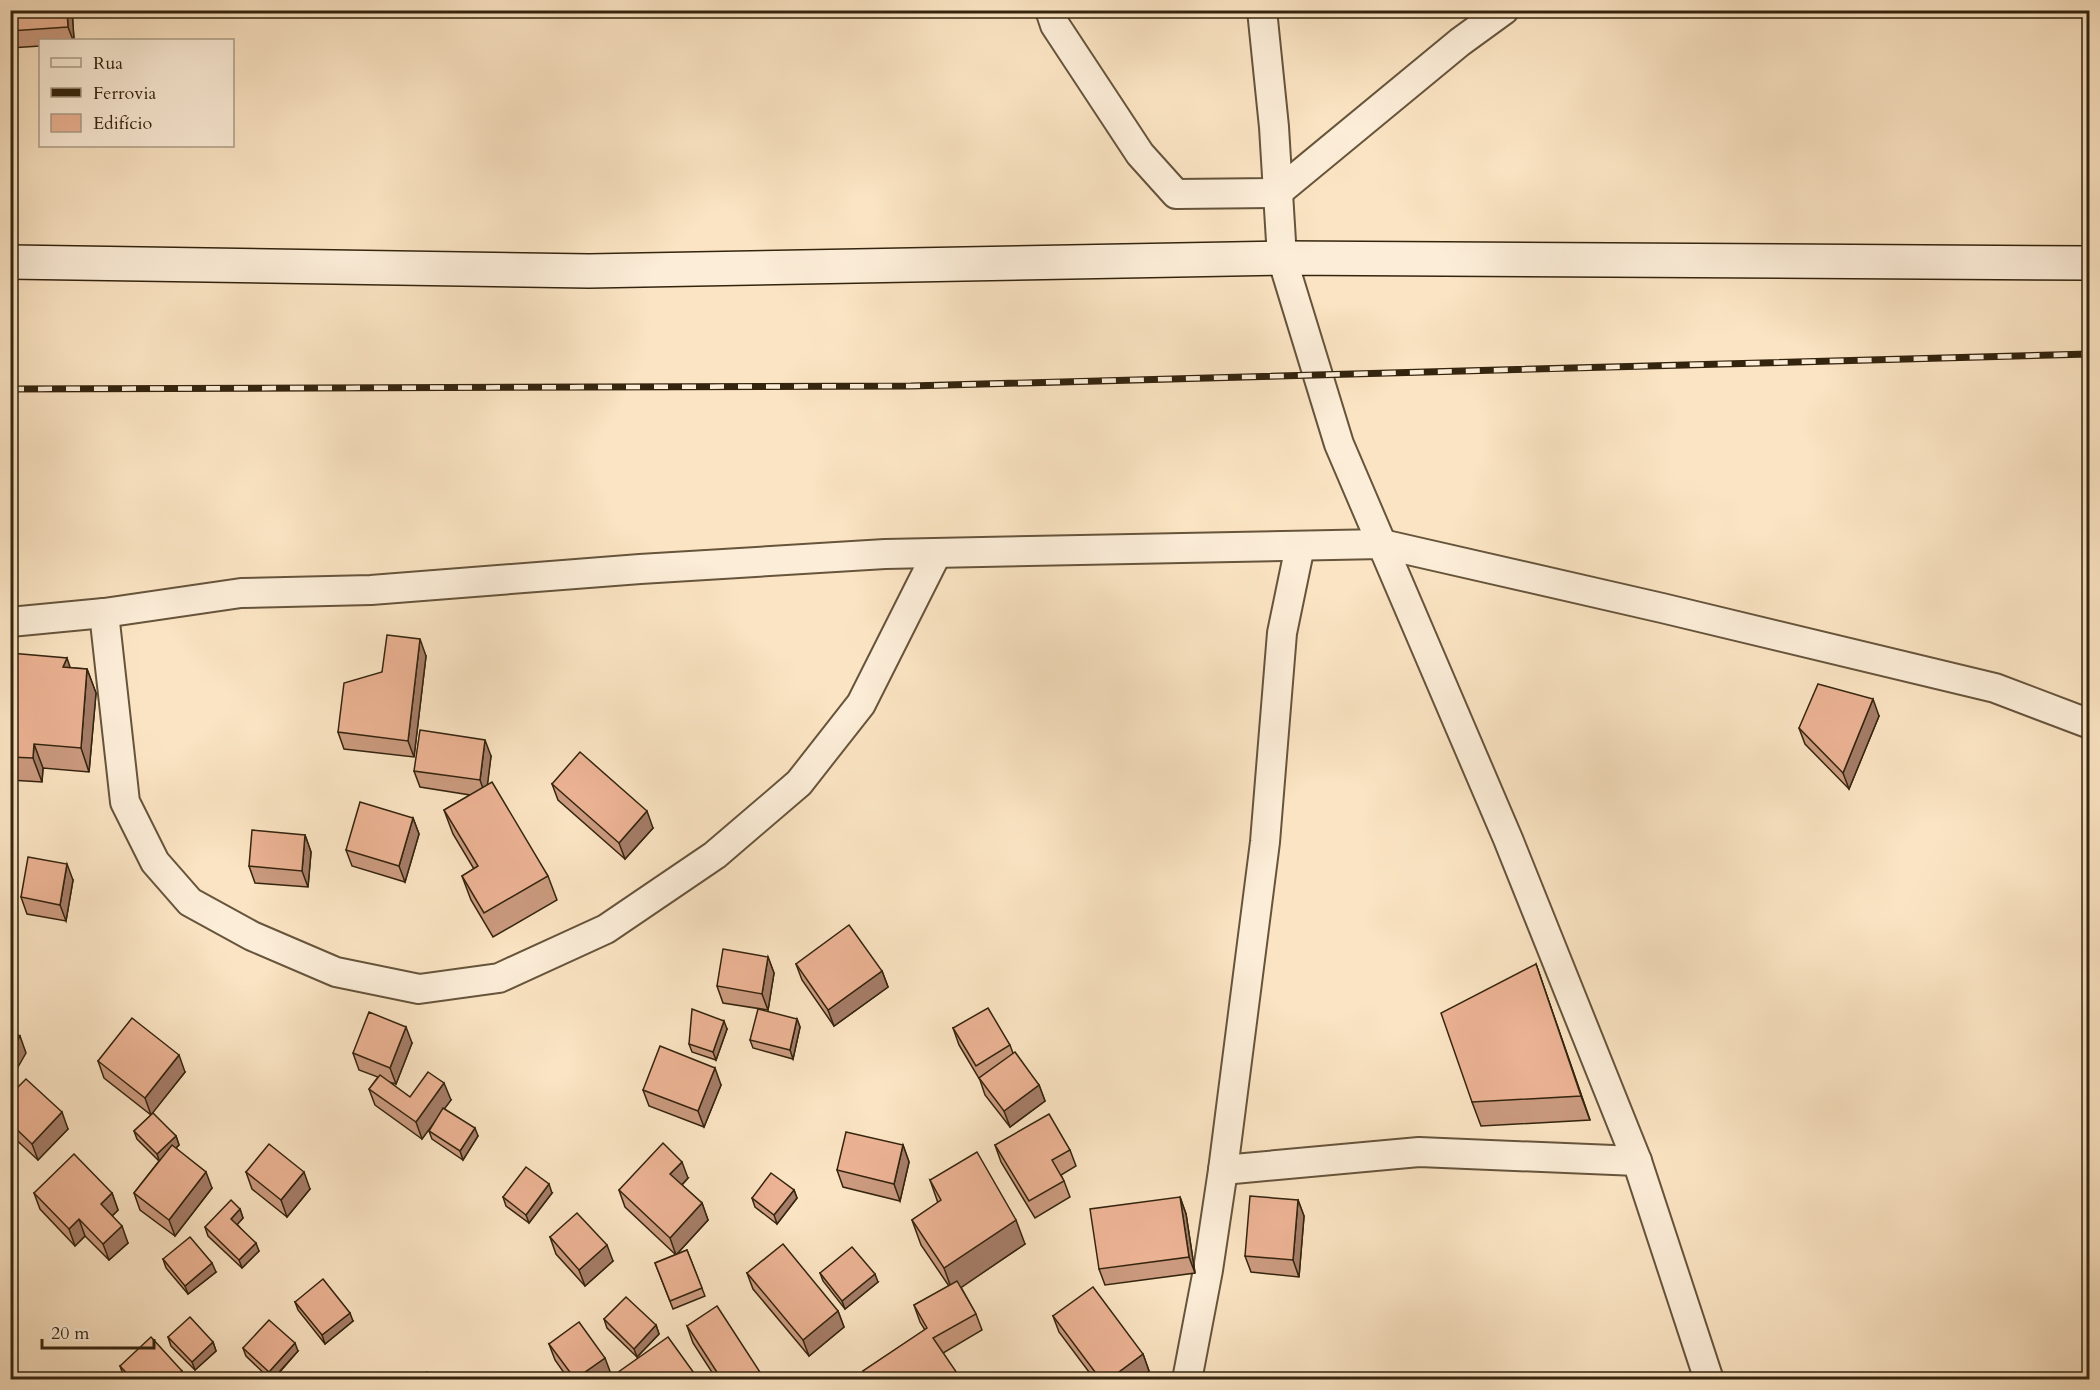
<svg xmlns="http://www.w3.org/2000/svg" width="2100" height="1390" viewBox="0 0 2100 1390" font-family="Cardo,serif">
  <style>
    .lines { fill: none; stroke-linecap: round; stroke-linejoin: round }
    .street-casing { stroke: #66543b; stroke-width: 32 }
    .secondary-casing { stroke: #34240e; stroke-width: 36 }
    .street { stroke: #fcedd8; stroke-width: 28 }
    .secondary { stroke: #fcedd8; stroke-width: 33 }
    .rail-casing { stroke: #34240e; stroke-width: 7 }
    .rail { stroke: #fcedd8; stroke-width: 4.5; stroke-dasharray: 14; stroke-linecap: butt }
    .wall { fill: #cb9a7f; stroke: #34240e; stroke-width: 1.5 }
    .shaded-wall { fill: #a57d68; stroke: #34240e; stroke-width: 1.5 }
    .building { fill: #ecb394; stroke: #34240e; stroke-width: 1.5 }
  </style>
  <rect width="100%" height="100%" fill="#fbe4c3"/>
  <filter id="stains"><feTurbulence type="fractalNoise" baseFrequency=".00333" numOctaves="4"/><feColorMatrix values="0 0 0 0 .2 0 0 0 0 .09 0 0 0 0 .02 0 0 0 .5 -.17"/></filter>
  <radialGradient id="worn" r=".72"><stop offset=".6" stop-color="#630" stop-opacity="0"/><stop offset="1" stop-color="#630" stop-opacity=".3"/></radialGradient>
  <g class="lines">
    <!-- street casing -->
    <g class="street-casing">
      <g id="street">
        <polyline points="1050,10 1055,25 1140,154 1176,194 1277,193 1460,42 1504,10"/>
        <polyline points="1262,10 1274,127 1282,258 1339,444 1508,839 1637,1161 1709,1380"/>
        <polyline points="104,613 125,802 155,862 190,902 252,936 336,972 419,989 499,978 606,929 715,855 799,783 861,704 937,553"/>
        <polyline points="10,622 104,613 241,593 371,590 640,569 885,554 1382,544 1662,608 1995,688 2090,724"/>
        <polyline points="1223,1170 1419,1152 1637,1161"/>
        <polyline points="1187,1380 1208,1270 1223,1170 1265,842 1282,633 1300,546"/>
      </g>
    </g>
    <!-- secondary casing -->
    <g class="secondary-casing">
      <polyline id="secondary" points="10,262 589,271 1282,258 2090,263"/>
    </g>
    <!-- street -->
    <use href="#street" class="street"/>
    <!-- secondary -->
    <use href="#secondary" class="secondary"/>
    <!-- rail casing -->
    <g class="rail-casing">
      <polyline id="rail" points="10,389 911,386 2090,354"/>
    </g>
    <!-- rail -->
    <use href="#rail" class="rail"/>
  </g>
  <!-- wall -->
  <g class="wall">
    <polygon points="10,10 72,10 74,40 40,40 40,46 10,48"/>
    <polygon points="10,653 70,668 87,669 96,693 89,772 43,768 42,782 10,780"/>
    <polygon points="426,656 414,757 344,749 338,732 382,672"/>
    <polygon points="1879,716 1849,789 1805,744 1799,728"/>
    <polygon points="491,756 487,785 548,876 557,900 493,937 471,900 462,876 474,869 453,834 444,810 470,795 420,787 414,771"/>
    <polygon points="552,784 653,828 625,859 558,800"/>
    <polygon points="413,818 419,834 405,882 352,866 346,850"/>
    <polygon points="305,835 311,852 308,887 255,883 249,866"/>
    <polygon points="73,880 66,921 27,914 21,897"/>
    <polygon points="768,957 774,973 768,1010 723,1003 717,986"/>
    <polygon points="796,964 882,971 888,987 834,1026 802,980"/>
    <polygon points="1536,964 1590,1120 1481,1126 1472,1102"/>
    <polygon points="797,1019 800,1027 793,1059 753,1048 750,1040"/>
    <polygon points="953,1028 1010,1045 1013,1053 1039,1085 1045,1101 1010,1127 985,1095 980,1080 959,1045"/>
    <polygon points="727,1029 716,1060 692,1052 689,1044"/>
    <polygon points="412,1043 396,1084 389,1082 410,1097 451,1100 444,1109 478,1136 463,1160 432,1139 429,1131 429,1129 422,1139 375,1105 369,1089 378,1077 359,1070 353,1053"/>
    <polygon points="98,1061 185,1072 151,1114 176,1136 179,1145 176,1148 212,1188 175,1236 140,1210 134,1193 159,1161 137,1139 134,1131 151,1115 104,1078"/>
    <polygon points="721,1085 704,1127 649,1106 643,1090"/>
    <polygon points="10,1095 68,1129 38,1160 10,1134"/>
    <polygon points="903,1145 909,1162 900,1201 843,1187 837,1170"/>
    <polygon points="995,1145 1070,1150 1076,1166 1061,1175 1064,1181 1070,1197 1035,1218 1001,1162"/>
    <polygon points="246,1172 310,1189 287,1217 252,1189"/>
    <polygon points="688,1178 682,1185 702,1203 708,1220 676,1255 625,1207 619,1190"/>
    <polygon points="930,1180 1025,1244 961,1287 976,1314 982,1330 943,1353 960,1380 866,1380 863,1371 925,1330 920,1322 914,1305 949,1286 921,1245 912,1220 938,1203"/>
    <polygon points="794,1190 797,1198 777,1224 755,1207 752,1198"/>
    <polygon points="34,1193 112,1193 118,1210 112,1216 128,1243 109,1260 85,1236 75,1246 40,1209"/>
    <polygon points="552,1193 529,1223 506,1206 503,1197"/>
    <polygon points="1180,1197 1186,1214 1195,1273 1105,1285 1099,1269"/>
    <polygon points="1298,1200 1304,1216 1299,1277 1251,1272 1245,1256"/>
    <polygon points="240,1209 243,1218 237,1224 259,1251 242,1268 208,1236 205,1227"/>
    <polygon points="550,1237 613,1261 585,1286 556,1254"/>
    <polygon points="687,1250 705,1296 673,1309 655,1263"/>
    <polygon points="163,1259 216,1272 188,1294 166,1268"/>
    <polygon points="747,1273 838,1311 844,1327 809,1356 753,1289"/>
    <polygon points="820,1273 878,1282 845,1309 823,1281"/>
    <polygon points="295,1302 353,1321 325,1344 298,1310"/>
    <polygon points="1053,1316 1143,1354 1149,1371 1137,1380 1095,1380 1059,1332"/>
    <polygon points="604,1319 656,1325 659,1334 637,1357 607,1328"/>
    <polygon points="687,1326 765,1380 717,1380 693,1343"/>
    <polygon points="168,1337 213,1342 216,1351 195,1370 171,1346"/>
    <polygon points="549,1344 611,1374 603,1380 569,1380 555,1360"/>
    <polygon points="243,1348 298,1351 273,1380 271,1380 246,1356"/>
    <polygon points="120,1366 185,1380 125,1380"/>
  </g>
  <!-- shaded-wall -->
  <g class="shaded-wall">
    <polygon points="67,10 72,10 74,40 73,40 68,27"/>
    <polygon points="420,639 426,656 414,757 408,741"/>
    <polygon points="67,658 75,682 63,667"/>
    <polygon points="87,669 96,693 89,772 81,748"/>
    <polygon points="1873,699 1879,716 1849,789 1843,773"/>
    <polygon points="485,740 491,756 486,797 480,780"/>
    <polygon points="34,744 43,768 42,782 33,758"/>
    <polygon points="647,811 653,828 625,859 619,843"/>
    <polygon points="413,818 419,834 405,882 399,866"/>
    <polygon points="305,835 311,852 308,887 302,871"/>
    <polygon points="67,864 73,880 66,921 60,905"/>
    <polygon points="768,957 774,973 768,1010 762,994"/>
    <polygon points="1536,964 1544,988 1590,1120 1581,1096"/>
    <polygon points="882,971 888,987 834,1026 828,1010"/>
    <polygon points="797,1019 800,1027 793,1059 790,1050"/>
    <polygon points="724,1021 727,1029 716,1060 713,1052"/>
    <polygon points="406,1027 412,1043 396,1084 390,1068"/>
    <polygon points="20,1036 26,1053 14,1074 10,1066 10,1052"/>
    <polygon points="179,1055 185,1072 151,1115 145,1098"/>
    <polygon points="715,1068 721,1085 704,1127 698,1111"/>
    <polygon points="444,1083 451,1100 422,1139 416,1122"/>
    <polygon points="1039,1085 1045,1101 1010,1127 1004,1111"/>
    <polygon points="62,1112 68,1129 38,1160 32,1144"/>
    <polygon points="475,1128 478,1136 463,1160 460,1151"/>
    <polygon points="176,1136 179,1145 160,1163 157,1154"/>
    <polygon points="903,1145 909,1162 900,1201 894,1184"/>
    <polygon points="682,1162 688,1178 676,1191 670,1174"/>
    <polygon points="206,1172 212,1188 175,1236 169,1220"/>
    <polygon points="304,1172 310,1189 287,1217 281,1200"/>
    <polygon points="549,1184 552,1193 529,1223 526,1215"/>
    <polygon points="794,1190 797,1198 777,1224 774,1215"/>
    <polygon points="112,1193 118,1210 107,1221 101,1204"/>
    <polygon points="1180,1197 1186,1214 1195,1273 1189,1257"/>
    <polygon points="1298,1200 1304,1216 1299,1277 1293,1260"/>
    <polygon points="702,1203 708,1220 676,1255 670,1238"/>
    <polygon points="240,1209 243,1218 235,1227 231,1219"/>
    <polygon points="79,1219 85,1236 75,1246 69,1229"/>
    <polygon points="1016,1220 1025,1244 953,1293 944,1268"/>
    <polygon points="122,1226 128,1243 109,1260 103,1244"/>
    <polygon points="256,1243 259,1251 242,1268 239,1260"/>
    <polygon points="607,1245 613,1261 585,1286 579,1270"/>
    <polygon points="212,1263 216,1272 188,1294 185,1286"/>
    <polygon points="875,1274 878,1282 845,1309 842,1301"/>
    <polygon points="838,1311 844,1327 809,1356 803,1340"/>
    <polygon points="350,1313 353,1321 325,1344 322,1335"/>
    <polygon points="656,1325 659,1334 637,1357 634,1349"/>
    <polygon points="213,1342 216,1351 195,1370 192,1362"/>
    <polygon points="295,1343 298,1351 272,1380 269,1372"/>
    <polygon points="1143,1354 1149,1371 1137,1380 1108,1380"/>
    <polygon points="605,1358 611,1374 603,1380 575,1379"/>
    <polygon points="182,1371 185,1380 173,1380"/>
  </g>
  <!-- building -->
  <g class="building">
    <polygon points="10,10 67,10 68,27 10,31"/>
    <polygon points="387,635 420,639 408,741 338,732 344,683 382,672"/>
    <polygon points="10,653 67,658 63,667 87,669 81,748 34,744 33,758 10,757"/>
    <polygon points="1818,684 1873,699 1843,773 1799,728"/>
    <polygon points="420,730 485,740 480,780 414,771"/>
    <polygon points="580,752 647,811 619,843 552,784"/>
    <polygon points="492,782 548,876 484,913 462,876 478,866 444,810"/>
    <polygon points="360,802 413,818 399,866 346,850"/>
    <polygon points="252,830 305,835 302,871 249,866"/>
    <polygon points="28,857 67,864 60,905 21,897"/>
    <polygon points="849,925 882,971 828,1010 796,964"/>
    <polygon points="723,949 768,957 762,994 717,986"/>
    <polygon points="1536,964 1581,1096 1472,1102 1441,1013"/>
    <polygon points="988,1008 1010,1045 976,1066 953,1028"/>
    <polygon points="692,1009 724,1021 713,1052 689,1044"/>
    <polygon points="758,1009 797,1019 790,1050 750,1040"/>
    <polygon points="369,1012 406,1027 390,1068 353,1053"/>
    <polygon points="132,1018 179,1055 145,1098 98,1061"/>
    <polygon points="10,1031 20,1036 10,1052"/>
    <polygon points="660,1046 715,1068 698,1111 643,1090"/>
    <polygon points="1015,1052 1039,1085 1004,1111 979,1078"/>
    <polygon points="428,1072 444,1083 416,1122 369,1089 380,1075 410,1097"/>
    <polygon points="26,1079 62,1112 32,1144 10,1123 10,1095"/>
    <polygon points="443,1108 475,1128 460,1151 429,1131"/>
    <polygon points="153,1113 176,1136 157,1154 134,1131"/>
    <polygon points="1049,1114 1070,1150 1052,1160 1064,1181 1029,1201 995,1145"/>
    <polygon points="846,1132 903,1145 894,1184 837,1170"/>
    <polygon points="663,1143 682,1162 670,1174 702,1203 670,1238 619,1190"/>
    <polygon points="269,1144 304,1172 281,1200 246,1172"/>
    <polygon points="172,1145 206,1172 169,1220 134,1193"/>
    <polygon points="977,1152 1016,1220 944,1268 912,1220 941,1200 930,1180"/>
    <polygon points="74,1154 112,1193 101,1204 122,1226 103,1244 79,1219 69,1229 34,1193"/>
    <polygon points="526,1167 549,1184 526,1215 503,1197"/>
    <polygon points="771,1173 794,1190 774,1215 752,1198"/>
    <polygon points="1250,1196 1298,1200 1293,1260 1245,1256"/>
    <polygon points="1180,1197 1189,1257 1099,1269 1090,1209"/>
    <polygon points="231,1200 240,1209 231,1219 256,1243 239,1260 205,1227"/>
    <polygon points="577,1213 607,1245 579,1270 550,1237"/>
    <polygon points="190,1237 212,1263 185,1286 163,1259"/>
    <polygon points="783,1244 838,1311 803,1340 747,1273"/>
    <polygon points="852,1247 875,1274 842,1301 820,1273"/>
    <polygon points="687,1250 702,1288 670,1301 655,1263"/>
    <polygon points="323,1279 350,1313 322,1335 295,1302"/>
    <polygon points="957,1281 976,1314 933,1338 959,1376 953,1380 869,1380 863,1371 927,1328 914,1305"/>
    <polygon points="1093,1287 1143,1354 1108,1380 1101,1380 1053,1316"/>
    <polygon points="626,1297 656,1325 634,1349 604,1319"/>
    <polygon points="717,1306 765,1380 722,1380 687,1326"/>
    <polygon points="190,1317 213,1342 192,1362 168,1337"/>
    <polygon points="269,1320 295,1343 269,1372 243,1348"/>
    <polygon points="579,1322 605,1358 575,1379 549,1344"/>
    <polygon points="151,1337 182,1371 173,1380 133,1380 120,1366"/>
    <polygon points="668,1337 699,1380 607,1380"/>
    <polygon points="427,1372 436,1380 421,1380"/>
  </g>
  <!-- margin -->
  <rect width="2100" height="1390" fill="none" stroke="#fbe4c3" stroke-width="36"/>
  <rect x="12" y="12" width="2076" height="1366" fill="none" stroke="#34240e" stroke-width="3"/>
  <rect x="18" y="18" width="2064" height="1354" fill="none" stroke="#34240e" stroke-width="1.5"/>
  <!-- legend -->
  <rect x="39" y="39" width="195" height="108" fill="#fcedd8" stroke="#ac9d87" stroke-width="1.5"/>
  <rect x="51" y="58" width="30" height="9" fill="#fcedd8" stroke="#ac9d87" stroke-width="1.5"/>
  <text x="93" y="69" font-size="18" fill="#34240e">Rua</text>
  <rect x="51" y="88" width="30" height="9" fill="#34240e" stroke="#ac9d87" stroke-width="1.5"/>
  <text x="93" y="99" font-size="18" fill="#34240e">Ferrovia</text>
  <rect x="51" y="114" width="30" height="18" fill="#ecb394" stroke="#ac9d87" stroke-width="1.5"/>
  <text x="93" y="129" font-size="18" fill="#34240e">Edifício</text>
  <!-- scale -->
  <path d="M42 1339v9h112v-9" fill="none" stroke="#34240e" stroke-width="3"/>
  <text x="51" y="1339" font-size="18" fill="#34240e" stroke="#fcedd8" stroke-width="4.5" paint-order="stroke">20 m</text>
  <rect width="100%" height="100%" filter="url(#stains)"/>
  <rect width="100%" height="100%" fill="url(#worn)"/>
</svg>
